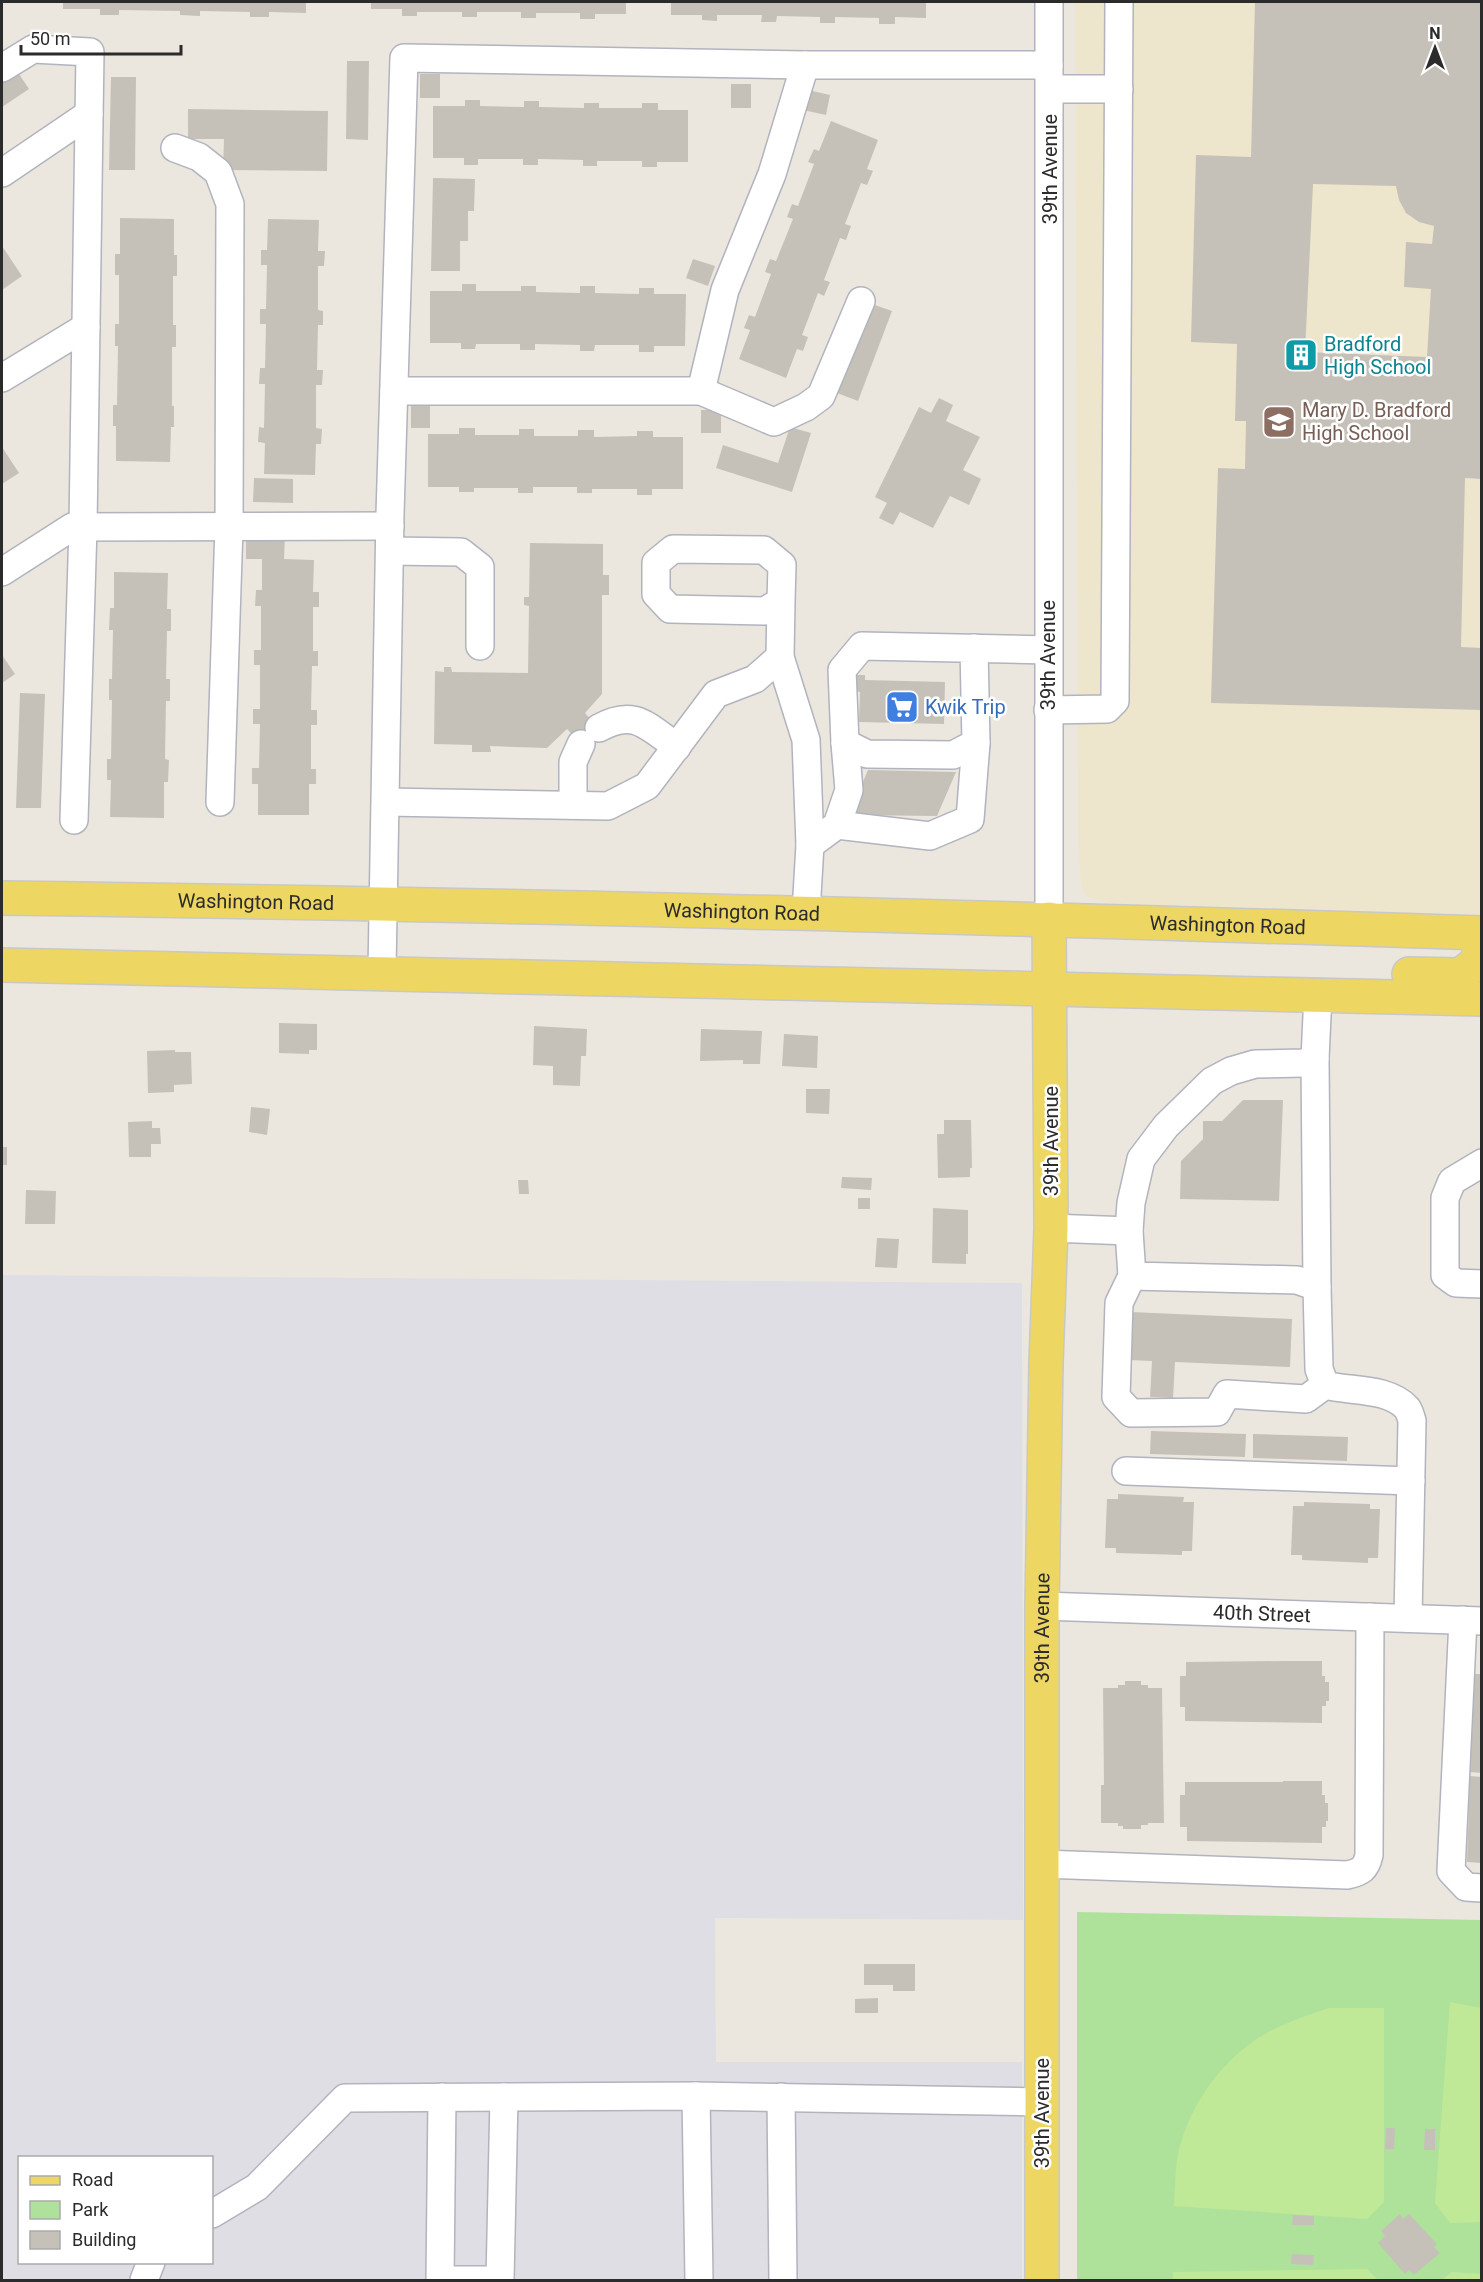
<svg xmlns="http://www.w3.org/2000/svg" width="1483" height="2282" viewBox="0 0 1483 2282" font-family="Roboto,sans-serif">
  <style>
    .industrial { fill: #e0dee5; fill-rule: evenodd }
    .education { fill: #eee5cd }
    .green { fill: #aee29b }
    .pitch { fill: #c0e997 }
    .building { fill: #c5c1b9; fill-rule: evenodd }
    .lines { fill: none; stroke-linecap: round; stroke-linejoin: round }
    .minor-casing { stroke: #b1b3be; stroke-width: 30 }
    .major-casing { stroke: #c8c8c8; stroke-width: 36 }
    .minor { stroke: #fff; stroke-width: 27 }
    .major { stroke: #edd762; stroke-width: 33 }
    .labels { text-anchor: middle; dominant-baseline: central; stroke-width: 5; stroke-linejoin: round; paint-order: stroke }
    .street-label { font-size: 20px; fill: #2b2b2b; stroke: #fff }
    .culture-label { font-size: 20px; fill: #0d838f; stroke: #fff; text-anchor: start }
    .education-label { font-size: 20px; fill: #785e54; stroke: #fff; text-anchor: start }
    .shop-label { font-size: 20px; fill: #366cbe; stroke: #fff; text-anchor: start }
  </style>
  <rect width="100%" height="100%" fill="#ece7de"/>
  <!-- industrial -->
  <path class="industrial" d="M 2,1275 L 1022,1283 L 1023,1920 L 715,1918 L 716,2062 L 1022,2062 L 1022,2280 L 2,2280 ZM 20,2158 L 212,2158 L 212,2262 L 20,2262 Z"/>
  <!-- education -->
  <polygon class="education" points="1075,2 1481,2 1481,917 1115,905 1093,899 1085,895 1081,884 1078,842"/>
  <!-- green -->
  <polygon class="green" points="1077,1912 1481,1920 1481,2280 1077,2280"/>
  <!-- pitch -->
  <g class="pitch">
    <polygon points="1450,2002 1481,2008 1481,2222 1450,2223 1435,2203"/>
    <path d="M 1329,2008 L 1384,2008 L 1384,2202 L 1367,2219 L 1174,2206 C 1175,2191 1175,2175 1177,2160 C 1186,2110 1218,2064 1260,2037 C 1281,2024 1306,2016 1329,2008 Z"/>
    <polygon points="1367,2269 1378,2280 1173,2280 1173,2272"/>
    <polygon points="1452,2272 1481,2274 1481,2280 1442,2280"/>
  </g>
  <!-- building -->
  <g class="building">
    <polygon points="63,2 306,2 306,13 269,12 269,17 250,17 250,12 200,11 200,16 180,15 180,11 119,10 119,15 100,15 100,9 63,9"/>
    <polygon points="371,2 626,2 626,14 595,14 595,19 580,19 580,13 536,13 536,18 521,18 521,12 477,12 477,17 462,17 462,12 417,12 417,16 402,16 402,9 371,9"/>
    <polygon points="671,2 926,2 926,18 895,17 895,24 879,24 879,18 835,17 835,23 820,23 820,17 777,16 776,22 761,22 762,15 717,15 717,21 702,20 702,15 671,15"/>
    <path d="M 1255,2 L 1482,2 L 1482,479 L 1465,478 L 1461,647 L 1482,648 L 1482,710 L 1211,703 L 1218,468 L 1245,469 L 1246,421 L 1235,421 L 1237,344 L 1191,342 L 1196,155 L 1251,157 ZM 1313,184 L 1396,186 L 1399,200 L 1406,213 L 1419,222 L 1434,226 L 1432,244 L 1406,242 L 1404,287 L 1431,289 L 1427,357 L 1305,352 Z"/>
    <polygon points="347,61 369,61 368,140 346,139"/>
    <polygon points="15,68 29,89 2,107 2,78"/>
    <rect x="420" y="74" width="20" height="24"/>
    <polygon points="111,77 136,77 135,170 109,170"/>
    <rect x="731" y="84" width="20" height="24"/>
    <polygon points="808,90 830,95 826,115 803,110"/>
    <polygon points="465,100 480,100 480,106 524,107 524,101 539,101 539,107 584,108 584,103 599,103 599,108 642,108 642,103 658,103 658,110 688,110 688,162 657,162 657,167 642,167 642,161 597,161 597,166 583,166 583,160 538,159 538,165 523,165 523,159 478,159 478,165 464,165 464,158 433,158 433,106 465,106"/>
    <polygon points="188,109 328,111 327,171 223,170 224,139 188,139"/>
    <polygon points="831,121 878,140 867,169 873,171 867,185 861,183 845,224 851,226 846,240 840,238 824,280 830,282 824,296 818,293 802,335 808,337 803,351 797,349 786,378 739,359 750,330 744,328 749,315 755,317 771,274 765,272 770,259 776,261 793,219 787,217 792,204 798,206 814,164 808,162 814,149 819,151"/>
    <polygon points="433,178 475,179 474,211 468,211 468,241 460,241 460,271 431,271"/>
    <polygon points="120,218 174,219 174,255 177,255 177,276 173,276 173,325 176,325 176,347 172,347 172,406 174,406 174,427 171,427 170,462 116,461 116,426 113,426 113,405 117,405 118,346 115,346 115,324 119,324 119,275 115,275 115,254 120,254"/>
    <polygon points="268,219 319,220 318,251 325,251 324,266 318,266 318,310 323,311 323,325 318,325 317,370 323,370 322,385 316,385 316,428 322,429 321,444 316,444 315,475 264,474 265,443 258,442 259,427 264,428 265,384 259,384 260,368 265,368 266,324 260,324 260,309 266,309 267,265 261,265 261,250 267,250"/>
    <polygon points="2,246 22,276 2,290"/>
    <polygon points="693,259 715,266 708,286 686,278"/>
    <polygon points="462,284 476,284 476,291 521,291 521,286 536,286 536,292 580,293 580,286 595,286 595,293 639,294 639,288 654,288 654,294 686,294 685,346 654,346 654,352 639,352 639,345 595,345 594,351 580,351 580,345 535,344 535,350 520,350 520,344 476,344 475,349 461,349 461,343 430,343 430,291 462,291"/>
    <polygon points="872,304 892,311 858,401 837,393"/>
    <polygon points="939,398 953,405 946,421 980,437 963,470 981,479 969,505 950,496 933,528 900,512 893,525 879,518 887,503 875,497 919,407 931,413"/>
    <rect x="411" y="405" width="19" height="23"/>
    <rect x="701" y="410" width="20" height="23"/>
    <polygon points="790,427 811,433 792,492 716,468 723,445 778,463"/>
    <polygon points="459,428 475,428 475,435 519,435 519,429 534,429 534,436 578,436 578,430 594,430 594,437 637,436 637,431 653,431 653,437 683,437 683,489 652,489 652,495 637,495 637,489 592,489 592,493 577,493 577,487 533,487 533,493 518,493 518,488 474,488 474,492 459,492 459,487 428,487 428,434 459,434"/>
    <polygon points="2,447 19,473 2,484"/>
    <polygon points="254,478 293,479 293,503 253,502"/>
    <polygon points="246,534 285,534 284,559 314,560 313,592 319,592 319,607 313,607 313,651 318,651 318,666 312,666 311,710 317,710 317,725 311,725 311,769 316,769 316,784 309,784 309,815 258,815 258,784 252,784 252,768 259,768 260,724 253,724 253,709 260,709 260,665 254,665 254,650 261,650 261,606 255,606 256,590 262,590 262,559 246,559"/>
    <polygon points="530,543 603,544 603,575 609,575 609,595 602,595 602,694 585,713 604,734 587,751 567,729 547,748 490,746 491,752 472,752 472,745 434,744 435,671 444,672 444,667 451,667 452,672 528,673 529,606 524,605 524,597 529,597"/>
    <polygon points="114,572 168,573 167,609 171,609 171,631 167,631 166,679 170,679 170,701 166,701 165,759 169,760 168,782 164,782 164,818 110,817 111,780 107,780 107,759 111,759 112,700 109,700 109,679 112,679 113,630 109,630 110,608 114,608"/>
    <polygon points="2,655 15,674 2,683"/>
    <polygon points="854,675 865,675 865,680 945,682 944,724 859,722 860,692 853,691"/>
    <polygon points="20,693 45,694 41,808 16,808"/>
    <polygon points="868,770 956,772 937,816 849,815"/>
    <polygon points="279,1023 317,1024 317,1050 309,1050 309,1054 279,1053"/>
    <polygon points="534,1026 587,1029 586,1056 581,1056 580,1086 553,1085 553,1066 533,1065"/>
    <polygon points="701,1029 762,1031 760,1064 743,1064 743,1060 700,1061"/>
    <polygon points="784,1034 818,1036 817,1068 782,1066"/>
    <polygon points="175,1050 175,1052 191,1052 192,1084 174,1085 174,1092 148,1093 147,1051"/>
    <polygon points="806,1089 830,1089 829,1114 806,1113"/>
    <polygon points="1243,1100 1283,1100 1279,1201 1180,1199 1181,1161 1203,1139 1203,1121 1222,1121"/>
    <polygon points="251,1107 270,1109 267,1135 249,1132"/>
    <polygon points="944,1120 971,1120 972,1168 970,1168 970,1177 938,1178 937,1134 944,1134"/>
    <polygon points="152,1121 152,1128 160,1128 161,1144 151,1144 151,1157 129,1157 128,1122"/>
    <rect x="2" y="1147" width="5" height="18"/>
    <polygon points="842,1177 872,1178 871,1190 841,1188"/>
    <polygon points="518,1180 528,1180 529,1194 519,1194"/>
    <polygon points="26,1190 56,1191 55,1224 25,1224"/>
    <rect x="858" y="1198" width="12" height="11"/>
    <polygon points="933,1208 968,1210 968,1254 966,1254 966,1264 932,1263"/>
    <polygon points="877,1238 899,1239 897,1268 875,1267"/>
    <polygon points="1131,1312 1292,1319 1290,1367 1175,1362 1173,1398 1150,1397 1152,1361 1129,1360"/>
    <polygon points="1151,1431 1246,1434 1245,1457 1150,1454"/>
    <polygon points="1253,1434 1348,1437 1347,1461 1253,1458"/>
    <polygon points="1118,1494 1184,1497 1183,1502 1194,1502 1192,1551 1182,1551 1182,1555 1116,1553 1116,1548 1105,1548 1107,1499 1118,1499"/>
    <polygon points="1304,1502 1370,1504 1370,1509 1380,1509 1378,1558 1368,1558 1368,1563 1302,1560 1302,1555 1291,1555 1293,1506 1304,1506"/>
    <polygon points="1283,1661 1322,1661 1322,1676 1325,1676 1325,1682 1329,1682 1329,1701 1326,1701 1326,1706 1322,1706 1322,1723 1185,1721 1185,1707 1180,1707 1180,1676 1186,1676 1186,1662"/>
    <polygon points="1475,1674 1482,1674 1482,1773 1470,1772"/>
    <polygon points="1125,1681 1141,1681 1141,1685 1148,1685 1148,1688 1162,1688 1164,1823 1148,1823 1148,1825 1141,1825 1141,1829 1123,1829 1123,1826 1118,1826 1118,1823 1101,1823 1101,1785 1104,1785 1103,1688 1118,1688 1118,1685 1125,1685"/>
    <polygon points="1470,1776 1482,1777 1482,1863 1467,1862"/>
    <polygon points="1283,1781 1322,1781 1322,1795 1325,1795 1325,1803 1328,1803 1328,1821 1326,1821 1326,1827 1322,1827 1322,1843 1187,1841 1187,1827 1180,1827 1180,1795 1185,1795 1185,1782 1283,1782"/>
    <polygon points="864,1964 915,1964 915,1991 893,1991 893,1985 864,1985"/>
    <polygon points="878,1998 878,2013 855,2013 855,1999"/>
    <polygon points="1386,2128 1395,2128 1394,2149 1385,2149"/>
    <polygon points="1425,2129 1435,2129 1435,2150 1424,2150"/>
    <polygon points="1400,2214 1403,2219 1409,2214 1437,2244 1434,2247 1440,2253 1414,2275 1409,2270 1405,2274 1378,2243 1385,2236 1381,2231"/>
    <polygon points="1293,2215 1314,2216 1314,2225 1292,2225"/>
    <polygon points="1292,2254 1314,2255 1313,2265 1291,2264"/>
  </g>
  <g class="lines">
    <!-- minor casing -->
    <g class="minor-casing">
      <g id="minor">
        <polyline points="2,68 33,49 90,52 83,527 74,820"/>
        <polyline points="1050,89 1119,89"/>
        <polyline points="175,148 199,157 218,172 230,204 229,526 220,802"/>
        <polyline points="2,173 89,114"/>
        <polyline points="2,378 86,327"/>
        <polyline points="394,391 701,391 774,422 806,407 821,396 861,301"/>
        <polyline points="701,391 725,290 772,174 805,65"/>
        <polyline points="390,551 461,552 480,567 480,646"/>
        <polyline points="2,572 72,527 390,526"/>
        <polyline points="781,601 782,565 764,550 673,549 656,563 656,594 670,609 765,611 781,601 780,657 806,740 810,845"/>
        <polyline points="974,648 976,743 953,755 867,754 845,743 842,670 862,646 1048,650"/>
        <polyline points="1048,710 1107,709 1115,701 1119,2"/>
        <path d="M 599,728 C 634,708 647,726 677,747"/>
        <polyline points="386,802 608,806 647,786 716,694 755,679 780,657"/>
        <polyline points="573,805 573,762 581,744"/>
        <polyline points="837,825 930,836 970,819 976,743"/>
        <polyline points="806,912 810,845 837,825 849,790 845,743"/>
        <polyline points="1049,919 1049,2"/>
        <polyline points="382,971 390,514 404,58 805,65 1049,65"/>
        <path d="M 1318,994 L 1315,1059 L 1303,1063 L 1255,1064 L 1231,1071 L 1212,1081 L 1166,1126 L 1141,1159 L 1131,1203 L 1129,1231 L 1132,1276 L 1297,1280 L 1317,1287 L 1319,1369 L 1325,1385 C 1351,1392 1387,1387 1407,1408 C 1409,1411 1411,1417 1412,1421 L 1408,1618"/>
        <polyline points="1315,1059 1317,1287"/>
        <polyline points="1482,1163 1452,1181 1445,1198 1445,1275 1456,1283 1482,1284"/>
        <polyline points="1051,1228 1129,1231"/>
        <polyline points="1132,1276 1119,1303 1116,1397 1131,1413 1217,1412 1227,1394 1306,1399 1325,1385"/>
        <polyline points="1126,1471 1411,1481"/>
        <path id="s1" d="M 1042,1606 L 1482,1621"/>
        <polyline points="1463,1620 1451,1871 1466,1887 1482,1888"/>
        <path d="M 1042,1864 L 1347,1875 C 1361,1872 1366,1869 1369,1855 L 1370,1617"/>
        <polyline points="696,2096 699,2280"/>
        <polyline points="442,2097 440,2280 500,2280 504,2097"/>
        <polyline points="781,2097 783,2280"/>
        <polyline points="212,2214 257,2187 345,2098 696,2096 1042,2102"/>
        <polyline points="144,2280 151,2262"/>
      </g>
    </g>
    <!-- major casing -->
    <g class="major-casing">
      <g id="major">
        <path id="s2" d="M 2,898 C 495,904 988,917 1482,933"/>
        <path d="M 2,965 C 495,972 988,984 1482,999"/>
        <polyline points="1409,974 1461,975 1479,960 1479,933"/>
        <path id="s3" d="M 1042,2280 L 1042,1606 L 1046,1363 L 1051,1228 L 1049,919"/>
      </g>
    </g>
    <!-- minor -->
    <use href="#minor" class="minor"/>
    <!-- major -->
    <use href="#major" class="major"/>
  </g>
  <!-- icons -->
  <defs>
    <g id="building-square" transform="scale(1.725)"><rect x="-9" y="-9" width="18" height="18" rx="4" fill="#0f9aa8" stroke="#fff"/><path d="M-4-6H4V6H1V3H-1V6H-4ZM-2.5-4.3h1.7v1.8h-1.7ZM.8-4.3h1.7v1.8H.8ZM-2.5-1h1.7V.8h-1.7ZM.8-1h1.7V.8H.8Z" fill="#fff"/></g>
    <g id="school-square" transform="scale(1.725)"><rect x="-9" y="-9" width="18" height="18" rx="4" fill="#8d6e63" stroke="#fff"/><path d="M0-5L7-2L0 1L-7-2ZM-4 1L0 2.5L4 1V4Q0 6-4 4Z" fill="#fff"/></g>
    <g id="supermarket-square" transform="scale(1.725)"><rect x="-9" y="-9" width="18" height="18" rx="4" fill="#3f7fe0" stroke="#fff"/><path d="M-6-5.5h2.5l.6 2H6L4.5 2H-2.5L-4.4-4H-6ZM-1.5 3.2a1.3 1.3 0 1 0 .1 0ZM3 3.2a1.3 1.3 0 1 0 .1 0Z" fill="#fff"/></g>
  </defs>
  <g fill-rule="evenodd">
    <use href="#building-square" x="1301" y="355"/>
    <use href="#school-square" x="1279" y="422"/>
    <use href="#supermarket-square" x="902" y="707"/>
  </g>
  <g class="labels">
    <!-- street labels -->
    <g class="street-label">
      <text transform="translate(1050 169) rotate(-90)">39th Avenue</text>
      <text transform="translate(1048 655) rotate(-90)">39th Avenue</text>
      <text stroke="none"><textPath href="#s2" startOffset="254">Washington Road</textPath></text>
      <text stroke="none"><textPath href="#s2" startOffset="740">Washington Road</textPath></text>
      <text stroke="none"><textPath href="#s2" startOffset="1226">Washington Road</textPath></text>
      <text transform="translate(1051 1141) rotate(-90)">39th Avenue</text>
      <text stroke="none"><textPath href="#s1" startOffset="220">40th Street</textPath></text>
      <text stroke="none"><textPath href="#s3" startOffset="652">39th Avenue</textPath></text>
      <text transform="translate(1042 2113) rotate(-90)">39th Avenue</text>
    </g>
    <!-- culture labels -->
    <g class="culture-label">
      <text x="1324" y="344">Bradford<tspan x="1324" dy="23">High School</tspan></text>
    </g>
    <!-- education labels -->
    <g class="education-label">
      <text x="1302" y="410">Mary D. Bradford<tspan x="1302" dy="23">High School</tspan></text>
    </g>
    <!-- shop labels -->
    <g class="shop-label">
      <text x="925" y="707">Kwik Trip</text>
    </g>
  </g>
  <!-- border -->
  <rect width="1483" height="2282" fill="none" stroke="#2b2b2b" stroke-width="6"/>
  <!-- legend -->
  <rect x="18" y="2156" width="195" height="108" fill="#ffffff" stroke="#aaaaaa" stroke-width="1.5"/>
  <rect x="30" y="2176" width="30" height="9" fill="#edd762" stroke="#aaaaaa" stroke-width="1.5"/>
  <text x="72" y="2186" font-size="18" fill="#2b2b2b">Road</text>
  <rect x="30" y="2201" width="30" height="18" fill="#aee29b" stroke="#aaaaaa" stroke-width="1.5"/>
  <text x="72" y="2216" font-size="18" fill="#2b2b2b">Park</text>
  <rect x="30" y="2231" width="30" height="18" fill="#c5c1b9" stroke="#aaaaaa" stroke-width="1.5"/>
  <text x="72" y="2246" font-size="18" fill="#2b2b2b">Building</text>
  <!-- north arrow -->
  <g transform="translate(1435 48)" stroke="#ffffff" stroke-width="4.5" paint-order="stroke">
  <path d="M0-4.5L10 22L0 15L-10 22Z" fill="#2b2b2b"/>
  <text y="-9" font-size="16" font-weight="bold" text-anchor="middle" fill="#2b2b2b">N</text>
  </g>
  <!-- scale -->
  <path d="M21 45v9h160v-9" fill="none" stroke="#2b2b2b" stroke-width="3"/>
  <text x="30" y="45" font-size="18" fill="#2b2b2b" stroke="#ffffff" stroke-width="4.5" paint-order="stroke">50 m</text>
</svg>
